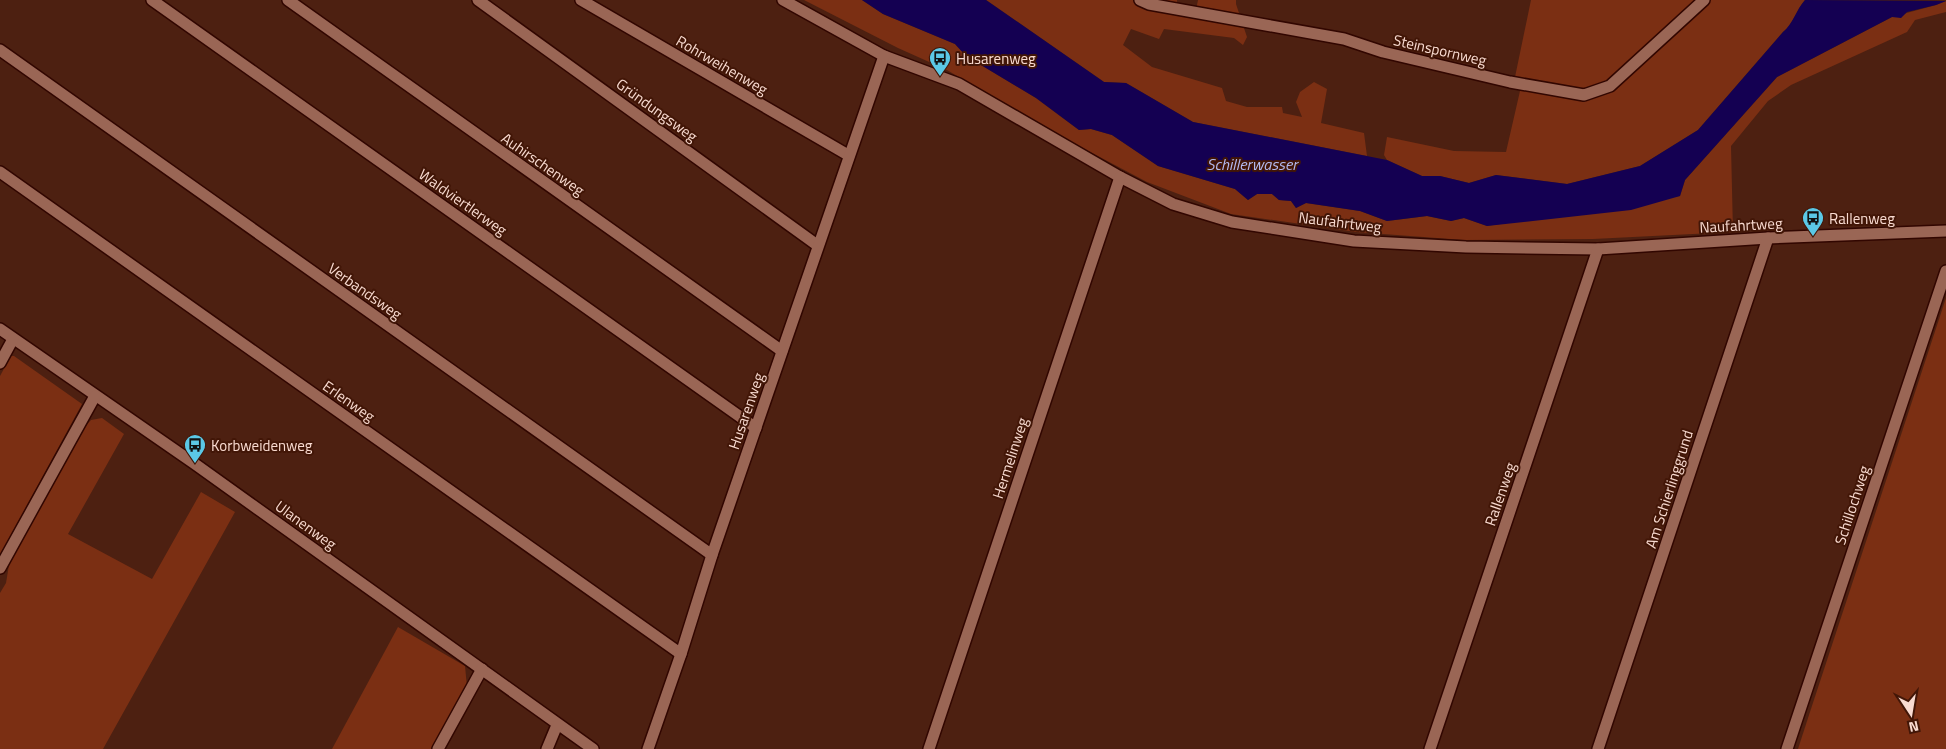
<svg xmlns="http://www.w3.org/2000/svg" width="1946" height="749" viewBox="0 0 1946 749" font-family="'Titillium Web',sans-serif">
  <style>
    .green { fill: #7b2f13 }
    .water { fill: #140052 }
    .lines { fill: none; stroke-linecap: round; stroke-linejoin: round }
    .minor-casing { stroke: #310600; stroke-width: 14 }
    .minor { stroke: #9a6655; stroke-width: 11 }
    .labels { text-anchor: middle; dominant-baseline: central; stroke-width: 4; stroke-linejoin: round; paint-order: stroke }
    .street-label { font-size: 15px; fill: #f9dbd1; stroke: #421607 }
    .poi-label { font-size: 15px; fill: #f9dbd1; stroke: #421607; text-anchor: start }
    .water-label { font-size: 16px; font-style: italic; fill: #b4baf0; stroke: #421607 }
  </style>
  <rect width="100%" height="100%" fill="#4d2011"/>
  <!-- green -->
  <g class="green">
    <polygon points="804,0 862,0 883,14 955,44 966,56 1036,98 1079,130 1091,129 1112,135 1158,166 1235,189 1248,200 1257,194 1272,194 1279,200 1291,201 1296,208 1306,203 1360,211 1387,221 1427,216 1451,221 1464,218 1487,226 1680,196 1685,180 1777,77 1892,17 1936,5 1946,1 1946,12 1915,20 1907,32 1791,85 1768,101 1731,146 1733,232 1593,239 1464,240 1356,232 1231,214 1147,182 1041,126 947,70 898,48"/>
    <polygon points="986,0 1177,0 1177,7 1196,10 1198,0 1236,0 1236,4 1247,37 1243,45 1234,38 1164,29 1159,39 1131,29 1123,45 1152,67 1222,88 1226,101 1247,107 1282,107 1283,113 1302,117 1296,102 1300,92 1314,82 1327,89 1321,123 1364,133 1367,156 1193,122 1126,83 1104,82"/>
    <path d="M 1531,0 L 1805,0 C 1796,10 1794,24 1783,32 L 1698,130 L 1640,166 L 1567,184 L 1496,175 L 1469,183 L 1440,176 L 1422,176 L 1387,160 L 1384,155 L 1387,137 L 1454,151 L 1506,152 L 1520,91 L 1515,77 Z"/>
    <polygon points="1946,298 1946,749 1798,749 1808,718"/>
    <polygon points="11,356 14,356 82,404 0,555 0,376"/>
    <polygon points="102,418 124,434 68,534 152,579 201,492 235,512 103,749 0,749 0,593 6,583 9,565 82,430 91,420"/>
    <polygon points="398,627 465,666 467,687 433,749 332,749"/>
  </g>
  <!-- water -->
  <path class="water" d="M 862,0 L 986,0 L 1104,82 L 1126,83 L 1193,122 L 1387,160 L 1422,176 L 1440,176 L 1469,183 L 1496,175 L 1567,184 L 1640,166 L 1698,130 L 1783,32 C 1793,24 1796,10 1805,0 L 1946,1 L 1936,5 L 1907,12 L 1901,18 L 1892,17 L 1777,77 L 1685,180 L 1680,196 L 1631,210 L 1487,226 L 1464,218 L 1451,221 L 1427,216 L 1387,221 L 1360,211 L 1306,203 L 1296,208 L 1291,201 L 1279,200 L 1272,194 L 1257,194 L 1248,200 L 1235,189 L 1158,166 L 1112,135 L 1091,129 L 1079,130 L 1036,98 L 966,56 L 955,44 L 883,14 Z"/>
  <g class="lines">
    <!-- minor casing -->
    <g class="minor-casing">
      <g id="minor">
        <polyline points="152,0 756,428"/>
        <polyline points="288,0 782,351"/>
        <polyline points="478,0 817,245"/>
        <polyline points="581,0 848,155"/>
        <polyline points="783,0 884,56 959,84 1120,177 1173,204 1232,222 1354,241 1466,247 1598,249 1768,238 1946,231"/>
        <polyline points="1140,0 1149,4 1344,39 1383,52 1510,82 1584,95 1610,86 1704,0"/>
        <polyline points="0,50 712,555"/>
        <polyline points="0,172 681,654"/>
        <polyline points="0,329 195,464 593,749"/>
        <polyline points="0,363 13,339"/>
        <polyline points="0,568 95,396"/>
        <polyline points="438,749 482,669"/>
        <polyline points="547,749 557,725"/>
        <polyline points="648,749 681,654 712,555 884,56"/>
        <polyline points="929,749 1120,177"/>
        <polyline points="1430,749 1598,249"/>
        <polyline points="1598,749 1768,238"/>
        <polyline points="1787,749 1946,271"/>
      </g>
    </g>
    <!-- minor -->
    <use href="#minor" class="minor"/>
  </g>
  <!-- icons -->
  <defs>
    <g id="bus-pin" transform="scale(1.125)"><path d="M0 17L-7.5 6A9.5 9.5 0 1 1 7.5 6Z" fill="#5bc8e6" stroke="#421607"/><path d="M-5-6H5V4H4V6H2V4H-2V6H-4V4H-5ZM-3.5-4V0h7V-4ZM-3.5 1.2v1.5H-2V1.2ZM2 1.2v1.5H3.5V1.2Z" fill="#111"/></g>
  </defs>
  <g fill-rule="evenodd">
    <use href="#bus-pin" x="940" y="58"/>
    <use href="#bus-pin" x="1813" y="218"/>
    <use href="#bus-pin" x="195" y="445"/>
  </g>
  <g class="labels">
    <!-- street labels -->
    <g class="street-label">
      <text transform="translate(1440 50) rotate(13)">Steinspornweg</text>
      <text transform="translate(722 65) rotate(30)">Rohrweihenweg</text>
      <text transform="translate(657 110) rotate(36)">Gründungsweg</text>
      <text transform="translate(543 164) rotate(35)">Auhirschenweg</text>
      <text transform="translate(463 202) rotate(35)">Waldviertlerweg</text>
      <text transform="translate(1340 222) rotate(7)">Naufahrtweg</text>
      <text transform="translate(1741 225) rotate(-3)">Naufahrtweg</text>
      <text transform="translate(365 291) rotate(35)">Verbandsweg</text>
      <text transform="translate(349 401) rotate(35)">Erlenweg</text>
      <text transform="translate(746 411) rotate(-71)">Husarenweg</text>
      <text transform="translate(1010 458) rotate(-72)">Hermelinweg</text>
      <text transform="translate(1669 489) rotate(-72)">Am Schierlinggrund</text>
      <text transform="translate(1500 494) rotate(-71)">Rallenweg</text>
      <text transform="translate(1852 505) rotate(-72)">Schillochweg</text>
      <text transform="translate(306 525) rotate(36)">Ulanenweg</text>
    </g>
    <!-- poi labels -->
    <g class="poi-label">
      <text x="956" y="58">Husarenweg</text>
      <text x="1829" y="218">Rallenweg</text>
      <text x="211" y="445">Korbweidenweg</text>
    </g>
    <!-- water labels -->
    <g class="water-label">
      <text x="1252" y="164">Schillerwasser</text>
    </g>
  </g>
  <!-- north arrow -->
  <g transform="translate(1911 714) rotate(168)" stroke="#421607" stroke-width="4" paint-order="stroke">
  <path d="M0-4L9 19L0 12L-9 19Z" fill="#f9dbd1"/>
  <text y="-8" font-size="14" font-weight="bold" text-anchor="middle" fill="#f9dbd1">N</text>
  </g>
</svg>
